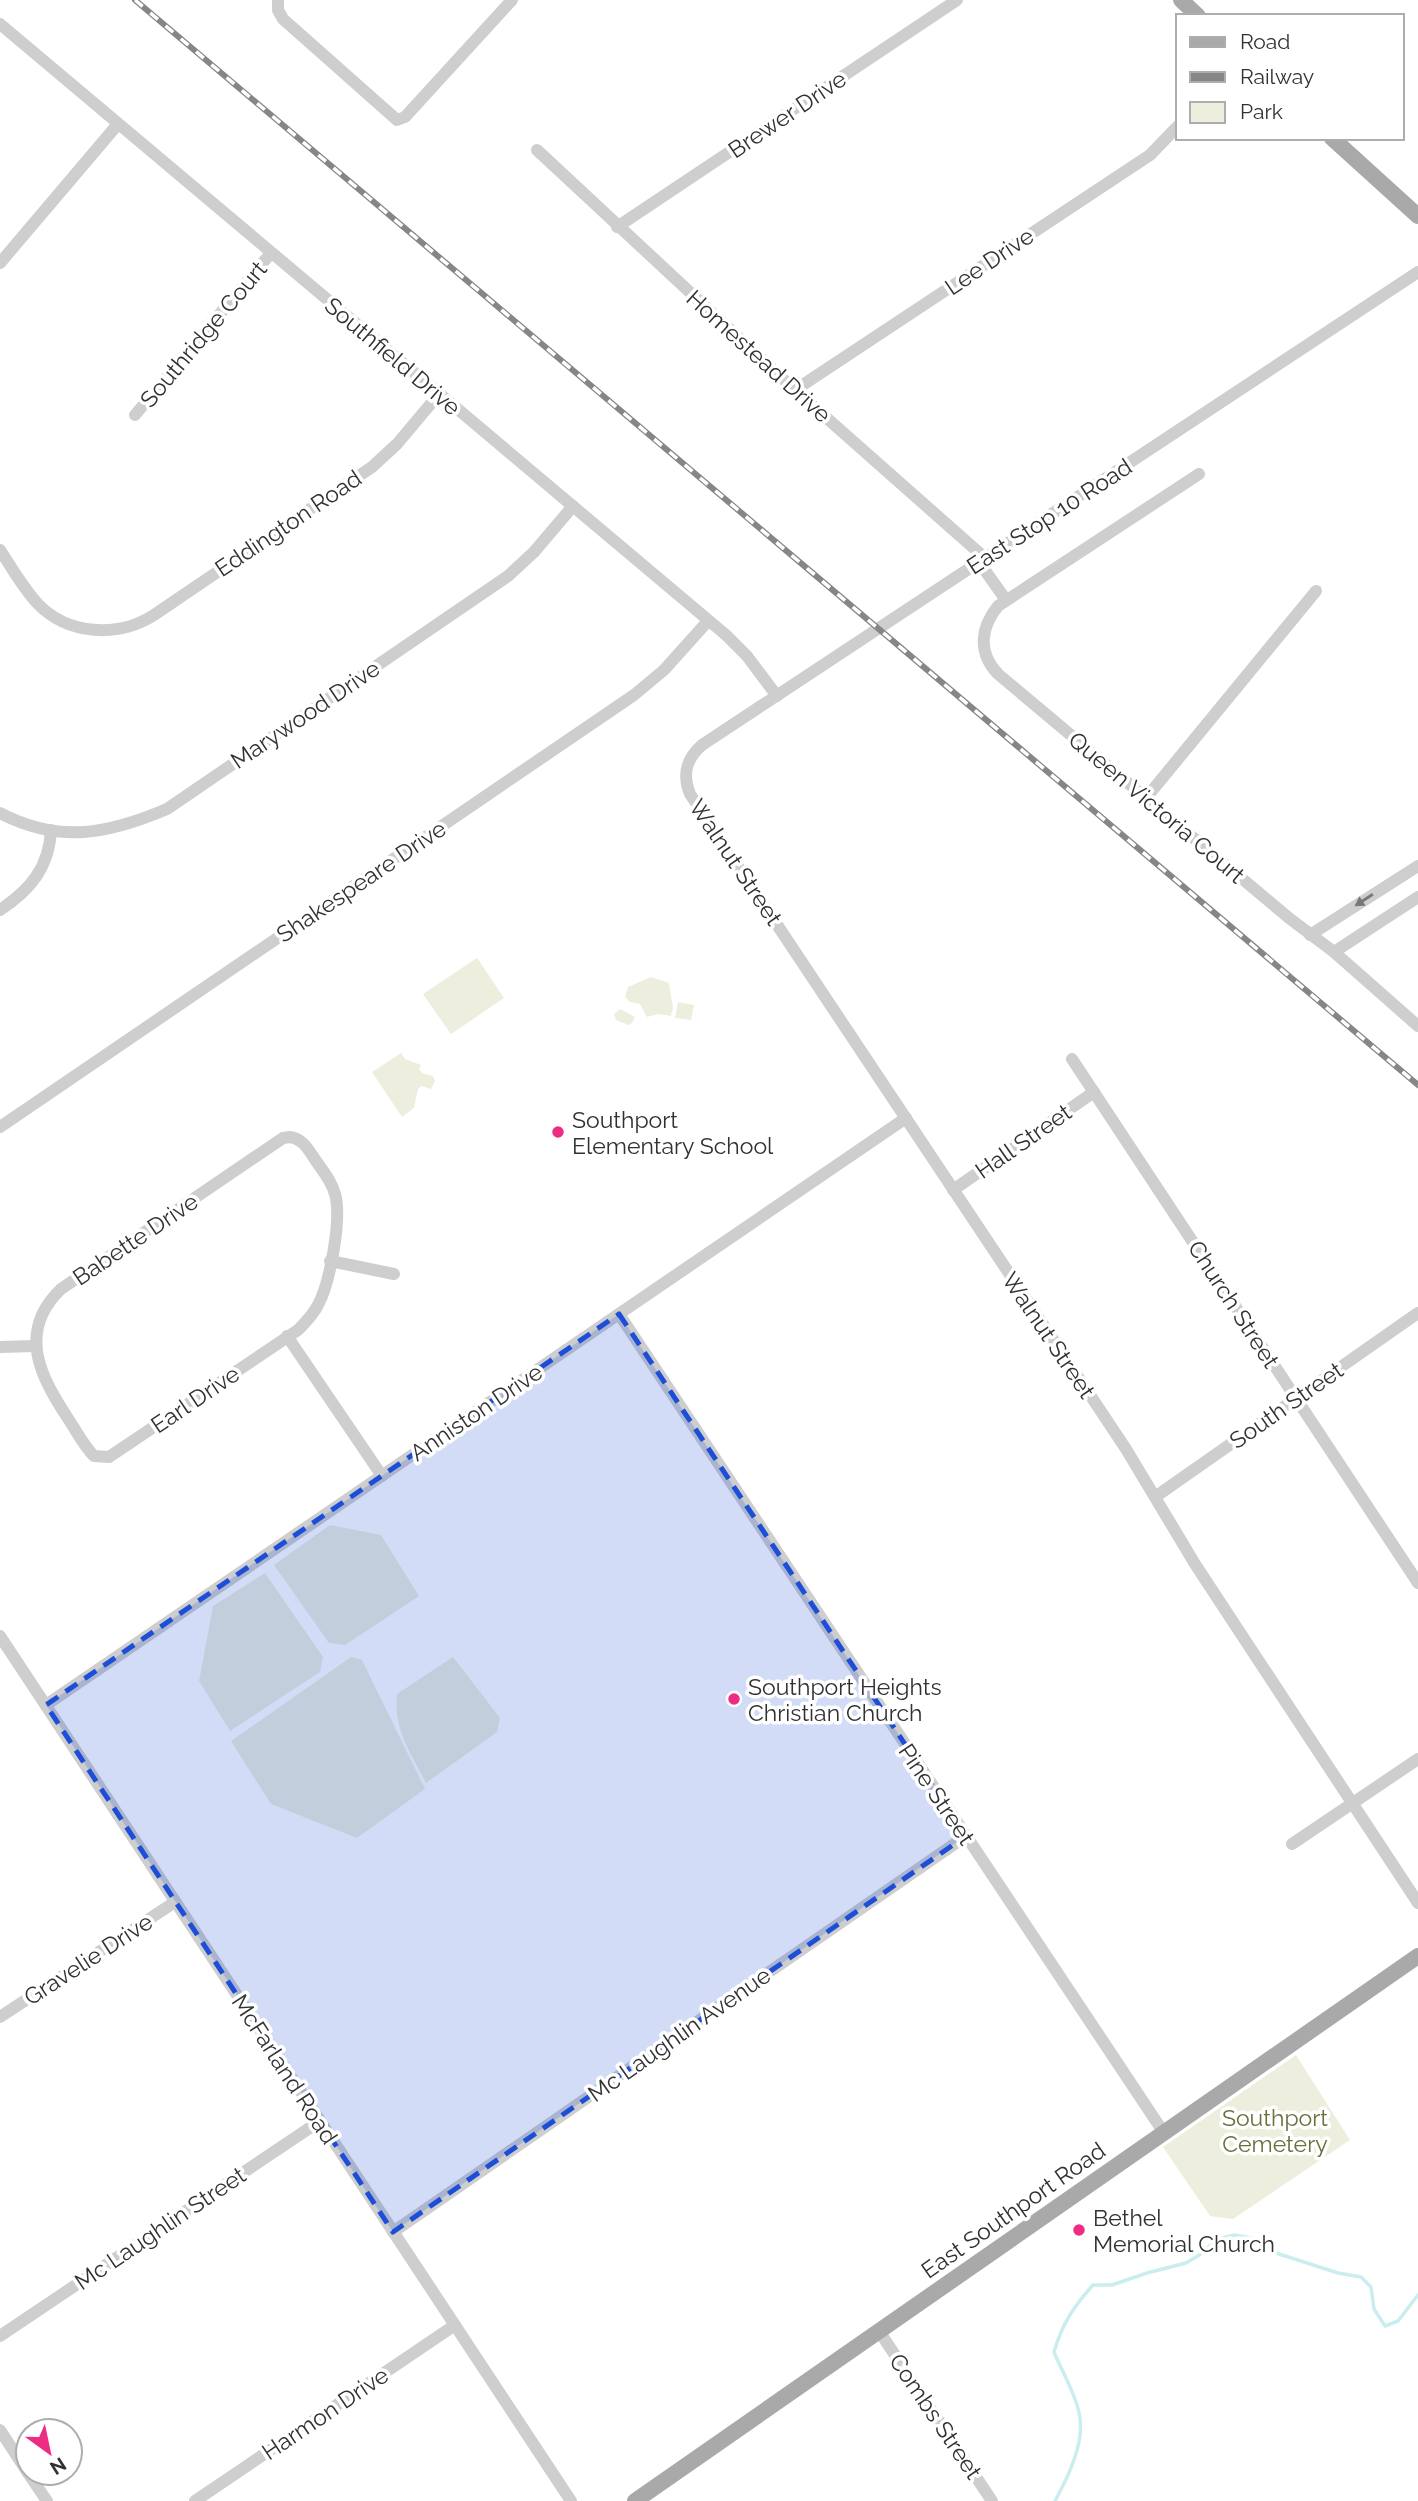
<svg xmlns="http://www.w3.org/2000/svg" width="1418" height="2501" viewBox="0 0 1418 2501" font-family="Raleway,sans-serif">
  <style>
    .green { fill: #edeede }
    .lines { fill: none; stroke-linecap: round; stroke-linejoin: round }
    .stream { stroke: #caeeef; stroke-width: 3.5 }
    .minor { stroke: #cecece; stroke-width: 12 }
    .major { stroke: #a9a9a9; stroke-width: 16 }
    .rail-casing { stroke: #868686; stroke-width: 6 }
    .rail { stroke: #fff; stroke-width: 3.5; stroke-dasharray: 10; stroke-linecap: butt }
    .oneway { fill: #787878 }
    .marked { fill: #1d4ed8; fill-opacity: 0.2; stroke: #1d4ed8; stroke-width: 5; stroke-dasharray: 14 9; stroke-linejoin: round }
    .poi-dot { fill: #ef2c84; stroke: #fff; stroke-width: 2.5 }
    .labels { text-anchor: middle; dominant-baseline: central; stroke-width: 7; stroke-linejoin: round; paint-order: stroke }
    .street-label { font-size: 23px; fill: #313131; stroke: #fff }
    .poi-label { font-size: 23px; fill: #313131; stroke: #fff; text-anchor: start }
    .park-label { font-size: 23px; fill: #68703b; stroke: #fff }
  </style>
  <rect width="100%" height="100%" fill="#fff"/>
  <!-- green -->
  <g class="green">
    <polygon points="477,958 504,998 451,1034 423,994"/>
    <polygon points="651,977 669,983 673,1008 671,1016 658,1014 647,1017 640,1004 630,1002 625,997 628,987"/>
    <polygon points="678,1002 694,1005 691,1020 675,1018"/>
    <polygon points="620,1009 635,1017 632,1023 628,1025 616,1020 614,1014"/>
    <polygon points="401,1053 405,1059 421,1065 419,1069 422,1073 433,1076 435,1081 431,1089 421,1086 418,1089 414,1108 402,1117 372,1072"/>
    <polygon points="330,1525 381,1535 419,1596 345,1645 329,1643 274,1565"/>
    <polygon points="265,1573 323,1657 320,1672 230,1731 199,1681 213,1606"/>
    <polygon points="351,1657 362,1660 425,1789 357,1838 271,1804 231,1741"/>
    <path d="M 453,1657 L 500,1718 L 497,1732 L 426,1783 C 411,1754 393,1728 397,1694 Z"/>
    <polygon points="1296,2055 1350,2140 1233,2219 1210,2216 1163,2147"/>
  </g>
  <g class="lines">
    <!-- stream -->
    <path class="stream" d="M 1055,2501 C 1068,2477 1086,2441 1079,2413 C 1075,2392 1062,2372 1054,2352 C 1062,2324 1074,2306 1093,2285 L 1112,2285 L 1147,2273 L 1186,2263 L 1201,2254 L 1217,2239 L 1235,2235 L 1250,2238 L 1276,2253 L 1338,2273 L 1361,2277 L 1371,2287 L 1374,2309 L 1385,2326 L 1398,2321 L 1418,2295"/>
    <!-- minor -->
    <g class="minor">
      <polyline points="278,0 278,10 283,19 397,120 405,117 512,0"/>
      <polyline points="0,24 726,635 747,656 777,696"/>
      <polyline points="537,150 795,390 985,558"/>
      <polyline points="617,227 957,0"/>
      <polyline points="0,263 118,124"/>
      <path d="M 1418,272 L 702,745 C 686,759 682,774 690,794 L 1126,1449 L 1195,1564 L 1418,1903"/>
      <polyline points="795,390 1150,155 1178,126"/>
      <polyline points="135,415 271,253"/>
      <path d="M 1199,474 L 998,606 C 981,627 977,652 998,674 L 1289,918 L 1334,952 L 1418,1026"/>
      <path d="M 0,550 C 12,568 23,588 38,604 C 68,635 118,638 154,615 L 372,467 L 397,444 L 439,394"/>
      <polyline points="979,562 1006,600"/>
      <polyline points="1146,798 1316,591"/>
      <path d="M 0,813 C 60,844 108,834 167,809 L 508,576 L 534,552 L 573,506"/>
      <path d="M 0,910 C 30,890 49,868 51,830"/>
      <polyline points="1310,935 1418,866"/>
      <polyline points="1334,952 1418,897"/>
      <polyline points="1072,1059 1418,1583"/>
      <polyline points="0,1127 634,695 664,670 708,621"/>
      <path d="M 290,1137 C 304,1139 309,1151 316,1161 C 324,1172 332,1182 335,1194 C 342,1218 330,1283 318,1305 C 313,1315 306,1322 298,1330 L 109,1457 L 94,1456 C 84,1446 77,1432 69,1420 C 41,1378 16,1332 61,1289 L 283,1138 Z"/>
      <polyline points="953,1190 1094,1092"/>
      <polyline points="330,1261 394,1274"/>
      <polyline points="619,1314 1164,2133"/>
      <polyline points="287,1336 382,1476"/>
      <polyline points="0,1347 36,1346"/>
      <polyline points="1155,1497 1418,1313"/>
      <polyline points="0,1636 571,2501"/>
      <polyline points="46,1705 906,1118"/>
      <polyline points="1292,1844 1418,1759"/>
      <polyline points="0,2017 175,1902"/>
      <polyline points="393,2232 966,1836"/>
      <polyline points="879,2331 992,2501"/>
      <polyline points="0,2336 320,2121"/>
      <polyline points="0,2430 28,2473"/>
      <polyline points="28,2473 47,2501"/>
      <polyline points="195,2501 455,2325"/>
    </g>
    <!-- major -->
    <g class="major">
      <polyline points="1181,0 1198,16"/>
      <polyline points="1332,138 1418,216"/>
      <polyline points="635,2501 1418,1956"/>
    </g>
    <!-- rail casing -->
    <g class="rail-casing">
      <polyline id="rail" points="135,0 1418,1085"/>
    </g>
    <!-- rail -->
    <use href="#rail" class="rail"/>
  </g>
  <!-- one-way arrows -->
  <defs><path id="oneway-solid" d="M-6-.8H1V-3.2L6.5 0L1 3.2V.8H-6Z" transform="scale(1.75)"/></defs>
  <use class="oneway" href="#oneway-solid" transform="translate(1364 900) rotate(147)"/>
  <!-- marked area -->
  <path class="marked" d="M 619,1314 L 966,1836 L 393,2232 L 46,1705 Z"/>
  <!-- markers -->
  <g class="poi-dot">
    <circle cx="558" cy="1132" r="7"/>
    <circle cx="734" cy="1699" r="7"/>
    <circle cx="1079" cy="2230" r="7"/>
  </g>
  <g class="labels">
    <!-- street labels -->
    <g class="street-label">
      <text transform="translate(787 114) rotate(-34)">Brewer Drive</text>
      <text transform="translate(989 261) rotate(-34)">Lee Drive</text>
      <text transform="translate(203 334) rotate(-50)">Southridge Court</text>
      <text transform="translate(393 356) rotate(40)">Southfield Drive</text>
      <text transform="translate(759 356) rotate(42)">Homestead Drive</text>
      <text transform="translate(1049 516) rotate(-33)">East Stop 10 Road</text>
      <text transform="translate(288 523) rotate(-34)">Eddington Road</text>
      <text transform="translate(305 714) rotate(-34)">Marywood Drive</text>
      <text transform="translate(1157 807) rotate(40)">Queen Victoria Court</text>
      <text transform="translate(736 862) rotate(56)">Walnut Street</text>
      <text transform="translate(361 881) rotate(-34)">Shakespeare Drive</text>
      <text transform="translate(1023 1141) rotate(-35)">Hall Street</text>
      <text transform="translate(135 1239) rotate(-34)">Babette Drive</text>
      <text transform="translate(1234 1304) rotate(57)">Church Street</text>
      <text transform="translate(1049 1335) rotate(56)">Walnut Street</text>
      <text transform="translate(195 1399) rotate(-34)">Earl Drive</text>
      <text transform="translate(1286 1405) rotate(-35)">South Street</text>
      <text transform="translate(476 1412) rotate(-34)">Anniston Drive</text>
      <text transform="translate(937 1794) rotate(56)">Pine Street</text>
      <text transform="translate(88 1959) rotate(-33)">Gravelie Drive</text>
      <text transform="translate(679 2034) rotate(-35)">Mc Laughlin Avenue</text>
      <text transform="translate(285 2069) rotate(57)">McFarland Road</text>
      <text transform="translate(1013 2210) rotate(-35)">East Southport Road</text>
      <text transform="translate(160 2228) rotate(-34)">Mc Laughlin Street</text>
      <text transform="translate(325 2413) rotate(-34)">Harmon Drive</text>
      <text transform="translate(936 2416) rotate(56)">Combs Street</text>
    </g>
    <!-- poi labels -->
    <g class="poi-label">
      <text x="572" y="1119">Southport<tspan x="572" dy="26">Elementary School</tspan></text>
      <text x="748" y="1686">Southport Heights<tspan x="748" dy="26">Christian Church</tspan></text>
      <text x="1093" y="2217">Bethel<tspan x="1093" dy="26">Memorial Church</tspan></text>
    </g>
    <!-- park labels -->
    <g class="park-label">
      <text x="1275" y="2117">Southport<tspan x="1275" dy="26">Cemetery</tspan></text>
    </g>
  </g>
  <!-- legend -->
  <rect x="1176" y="14" width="228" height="126" fill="#ffffff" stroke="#adadad" stroke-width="2"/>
  <rect x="1190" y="37" width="35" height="10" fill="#a9a9a9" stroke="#adadad" stroke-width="2"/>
  <text x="1240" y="49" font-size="21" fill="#313131">Road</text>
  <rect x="1190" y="72" width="35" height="10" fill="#868686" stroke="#adadad" stroke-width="2"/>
  <text x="1240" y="84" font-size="21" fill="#313131">Railway</text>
  <rect x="1190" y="102" width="35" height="21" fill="#edeede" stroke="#adadad" stroke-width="2"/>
  <text x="1240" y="119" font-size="21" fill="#313131">Park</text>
  <!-- north arrow -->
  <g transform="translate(49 2452) rotate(147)"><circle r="33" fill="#ffffff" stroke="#adadad" stroke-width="2"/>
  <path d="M0-5L12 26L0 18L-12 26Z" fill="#ef2c84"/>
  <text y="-10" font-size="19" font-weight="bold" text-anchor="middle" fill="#313131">N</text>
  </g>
</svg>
